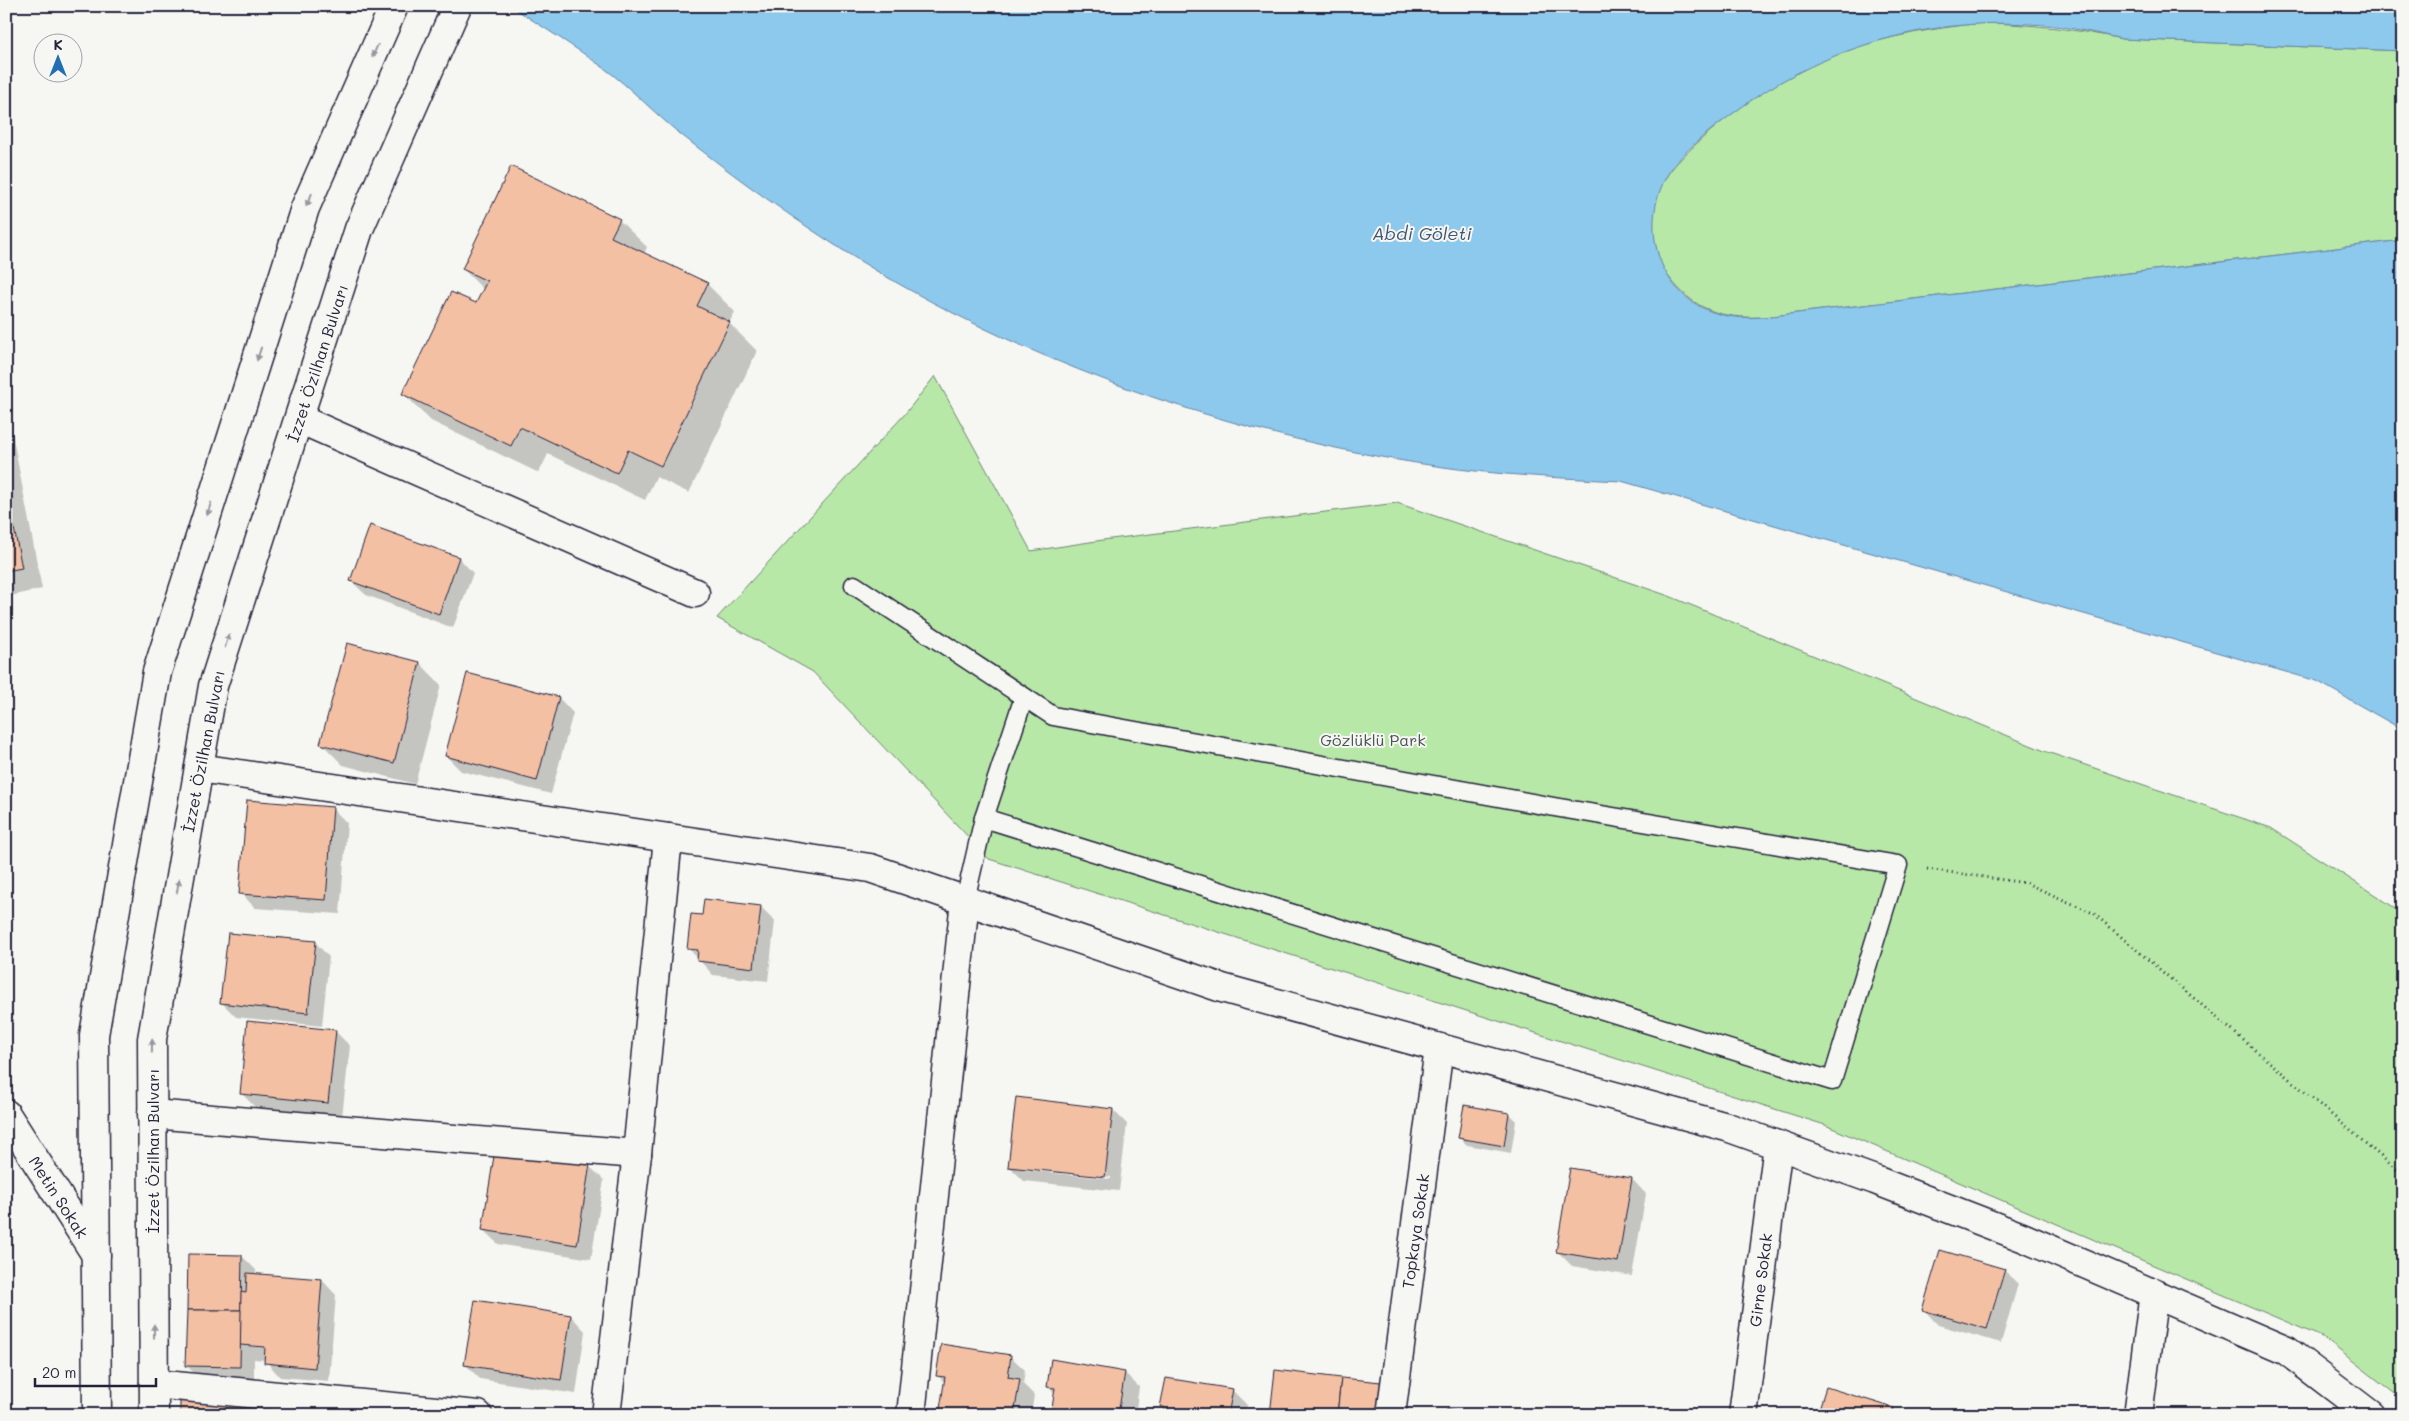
<svg xmlns="http://www.w3.org/2000/svg" width="2409" height="1421" viewBox="0 0 2409 1421" font-family="Mali,sans-serif">
  <style>
    .green { fill: #b8e8a7; stroke: #6d8571 }
    .water { fill: #8dc8ed; stroke: #6286a6 }
    .shadow { fill: #0003; fill-rule: evenodd }
    .building { fill: #f3c0a4; stroke: #22223b }
    .lines { fill: none; stroke-linecap: round; stroke-linejoin: round }
    .lane-casing { stroke: #22223b; stroke-width: 21 }
    .street-casing { stroke: #22223b; stroke-width: 31 }
    .secondary-casing { stroke: #22223b; stroke-width: 31 }
    .path { stroke: #22223b; stroke-width: 3; stroke-dasharray: 1 4; stroke-linecap: butt }
    .lane { stroke: #f6f6f2; stroke-width: 18 }
    .street { stroke: #f6f6f2; stroke-width: 28 }
    .secondary { stroke: #f6f6f2; stroke-width: 28 }
    .oneway { fill: #9797a0 }
    .labels { text-anchor: middle; dominant-baseline: central; stroke-width: 4; stroke-linejoin: round; paint-order: stroke }
    .street-label { font-size: 16px; fill: #22223b; stroke: #f6f6f2 }
    .park-label { font-size: 16px; fill: #485456; stroke: #f6f6f2 }
    .water-label { font-size: 18px; font-style: italic; fill: #425470; stroke: #f6f6f2 }
  </style>
  <rect width="100%" height="100%" fill="#f6f6f2"/>
  <filter id="ink" filterUnits="userSpaceOnUse"><feTurbulence type="fractalNoise" baseFrequency=".02" numOctaves="2"/><feDisplacementMap in="SourceGraphic" scale="10" xChannelSelector="R" yChannelSelector="G"/><feConvolveMatrix kernelMatrix="1 2 1 2 8 2 1 2 1" color-interpolation-filters="sRGB"/></filter>
  <g filter="url(#ink)">
    <!-- green -->
    <g class="green">
      <path d="M 1983,23 C 2031,24 2075,29 2122,39 L 2403,51 L 2403,240 L 1764,317 C 1721,319 1694,310 1668,276 C 1660,265 1656,250 1654,237 C 1651,219 1655,198 1663,182 C 1671,167 1684,156 1695,145 C 1739,104 1790,71 1846,51 C 1890,35 1936,28 1983,23 Z"/>
      <polygon points="935,376 1031,551 1103,540 1397,503 1669,596 2047,752 2271,828 2403,913 2403,1400 2322,1337 1825,1125 989,859 813,672 717,618 905,414"/>
    </g>
    <!-- water -->
    <path class="water" d="M 511,6 L 2403,6 L 2403,51 L 2122,39 C 2091,32 2061,25 2029,24 C 1925,18 1819,49 1735,112 C 1714,127 1692,144 1675,164 C 1635,214 1653,296 1719,314 C 1733,318 1748,318 1764,317 L 2403,240 L 2403,730 L 2317,681 L 1621,481 C 1559,478 1497,475 1436,466 C 1227,436 1000,355 824,238 C 774,205 726,170 679,133 C 653,112 631,88 604,68 C 574,46 542,27 511,6 Z"/>
    <!-- shadow -->
    <g class="shadow">
      <polygon points="619,220 647,247 644,254 707,284 735,312 729,323 757,351 689,493 656,477 645,500 548,454 539,473 431,421 404,394 477,305 484,290 463,269"/>
      <polygon points="6,414 9,417 42,589 6,597"/>
      <polygon points="371,527 459,558 473,573 453,628 366,595 351,581"/>
      <polygon points="420,663 441,685 415,784 343,765 322,744"/>
      <polygon points="559,698 573,713 551,794 461,771 446,756"/>
      <polygon points="332,808 347,823 340,914 255,908 241,893"/>
      <polygon points="761,907 775,921 768,981 713,975 688,948 703,916"/>
      <polygon points="315,942 329,957 322,1026 236,1017 222,1003"/>
      <polygon points="335,1031 350,1046 342,1117 256,1108 241,1093"/>
      <path d="M 1113,1110 L 1127,1124 L 1119,1191 L 1024,1181 L 1009,1166 ZM 1024,1167 L 1111,1177 L 1111,1179 L 1024,1170 Z"/>
      <polygon points="1509,1114 1516,1121 1511,1153 1467,1145 1460,1138"/>
      <polygon points="589,1166 604,1180 591,1259 498,1244 483,1230"/>
      <polygon points="1571,1169 1632,1179 1646,1194 1632,1276 1572,1266 1557,1251"/>
      <polygon points="242,1256 256,1270 256,1275 322,1280 336,1295 329,1381 280,1377 265,1360 254,1359 254,1381 201,1380 187,1366"/>
      <polygon points="2004,1270 2018,1284 2001,1343 1938,1325 1924,1310"/>
      <polygon points="571,1316 585,1331 576,1394 480,1379 465,1364"/>
      <polygon points="1010,1356 1025,1370 1023,1384 1034,1395 1031,1415 940,1415 945,1383 937,1375"/>
      <polygon points="1125,1373 1139,1387 1135,1415 1052,1415 1055,1394 1048,1387"/>
      <polygon points="1232,1390 1247,1405 1245,1415 1164,1415 1165,1410 1162,1407"/>
      <polygon points="241,1399 256,1415 181,1415"/>
      <polygon points="1893,1409 1899,1415 1819,1415"/>
    </g>
    <!-- building -->
    <g class="building">
      <polygon points="511,166 620,219 611,237 708,283 697,306 730,322 661,466 628,450 617,473 520,427 511,446 402,394 451,292 476,303 487,281 462,269"/>
      <polygon points="6,488 22,568 6,571"/>
      <polygon points="370,525 459,557 439,614 350,581"/>
      <polygon points="347,643 420,662 394,763 320,744"/>
      <polygon points="467,673 559,697 537,781 445,756"/>
      <polygon points="247,800 333,807 326,900 239,894"/>
      <polygon points="704,899 761,906 754,968 697,961 698,950 687,949 691,914 702,915"/>
      <polygon points="228,933 316,941 308,1013 220,1003"/>
      <polygon points="247,1021 336,1030 328,1103 240,1094"/>
      <polygon points="1016,1097 1113,1109 1105,1177 1008,1167"/>
      <polygon points="1464,1105 1509,1113 1504,1146 1458,1138"/>
      <polygon points="495,1150 590,1164 577,1245 482,1230"/>
      <polygon points="1570,1168 1632,1178 1618,1262 1556,1252"/>
      <polygon points="1940,1250 2005,1269 1987,1329 1922,1310"/>
      <polygon points="188,1254 242,1255 241,1310 187,1310"/>
      <polygon points="247,1273 322,1279 315,1368 264,1363 265,1347 240,1345 241,1292 246,1293"/>
      <polygon points="475,1300 571,1315 561,1380 464,1365"/>
      <polygon points="187,1310 241,1310 240,1367 185,1366"/>
      <polygon points="941,1344 1011,1355 1008,1377 1020,1379 1014,1415 939,1415 945,1377 936,1376"/>
      <polygon points="1051,1359 1125,1372 1118,1415 1051,1415 1055,1388 1047,1387"/>
      <polygon points="1275,1370 1341,1378 1337,1415 1270,1415"/>
      <polygon points="1166,1378 1233,1389 1228,1415 1163,1415 1164,1407 1160,1407"/>
      <polygon points="1341,1378 1381,1382 1378,1415 1337,1415"/>
      <polygon points="1826,1387 1894,1408 1892,1415 1817,1415"/>
      <polygon points="241,1398 242,1415 180,1415 180,1399"/>
      <polygon points="1447,1409 1468,1415 1446,1415"/>
    </g>
    <g class="lines">
      <!-- lane casing -->
      <g class="lane-casing">
        <g id="lane">
          <polyline points="854,585 1053,716 1554,807 1898,865 1832,1081 984,818"/>
          <polyline points="965,900 984,818 1024,697"/>
        </g>
      </g>
      <!-- street casing -->
      <g class="street-casing">
        <g id="street">
          <polyline points="299,419 695,593"/>
          <polyline points="199,768 870,868 1222,988 1727,1127 1875,1180 2022,1237 2287,1351 2371,1415"/>
          <polyline points="6,1114 96,1255"/>
          <polyline points="152,1114 637,1154"/>
          <polyline points="154,1384 478,1415"/>
          <polyline points="606,1415 637,1154 668,838"/>
          <polyline points="911,1415 965,900"/>
          <polyline points="1391,1415 1439,1048"/>
          <polyline points="1743,1415 1778,1145"/>
          <polyline points="2138,1415 2154,1292"/>
        </g>
      </g>
      <!-- secondary casing -->
      <g class="secondary-casing">
        <g id="secondary">
          <polyline points="97,1415 94,1035 157,672 305,208 394,6"/>
          <polyline points="154,1415 152,1039 213,686 359,229 457,6"/>
        </g>
      </g>
      <!-- path -->
      <polyline class="path" points="1927,869 2026,883 2093,913 2403,1175"/>
      <!-- lane -->
      <use href="#lane" class="lane"/>
      <!-- street -->
      <use href="#street" class="street"/>
      <!-- secondary -->
      <use href="#secondary" class="secondary"/>
    </g>
    <!-- one-way arrows -->
    <defs><path id="oneway-solid" d="M-6-.8H1V-3.2L6.5 0L1 3.2V.8H-6Z" transform="scale(1.25)"/></defs>
    <g class="oneway">
      <use href="#oneway-solid" transform="translate(375 51) rotate(114)"/>
      <use href="#oneway-solid" transform="translate(309 200) rotate(114)"/>
      <use href="#oneway-solid" transform="translate(259 354) rotate(108)"/>
      <use href="#oneway-solid" transform="translate(209 509) rotate(108)"/>
      <use href="#oneway-solid" transform="translate(227 641) rotate(-72)"/>
      <use href="#oneway-solid" transform="translate(178 886) rotate(-80)"/>
      <use href="#oneway-solid" transform="translate(152 1046) rotate(-89)"/>
      <use href="#oneway-solid" transform="translate(154 1331) rotate(-90)"/>
    </g>
  </g>
  <g class="labels">
    <!-- street labels -->
    <g class="street-label">
      <text transform="translate(317 363) rotate(-72)">İzzet Özilhan Bulvarı</text>
      <text transform="translate(203 751) rotate(-79)">İzzet Özilhan Bulvarı</text>
      <text transform="translate(152 1151) rotate(-90)">İzzet Özilhan Bulvarı</text>
      <text transform="translate(59 1197) rotate(57)">Metin Sokak</text>
      <text transform="translate(1415 1231) rotate(-82)">Topkaya Sokak</text>
      <text transform="translate(1760 1280) rotate(-83)">Girne Sokak</text>
    </g>
    <!-- park labels -->
    <g class="park-label">
      <text x="1373" y="739">Gözlüklü Park</text>
    </g>
    <!-- water labels -->
    <g class="water-label">
      <text x="1422" y="233">Abdi Göleti</text>
    </g>
  </g>
  <!-- margin -->
  <rect width="2409" height="1421" fill="none" stroke="#f6f6f2" stroke-width="25"/>
  <rect x="12" y="12" width="2384" height="1396" fill="none" stroke="#22223b" stroke-width="2" filter="url(#ink)"/>
  <!-- north arrow -->
  <g transform="translate(58 58)"><circle r="24" fill="#f6f6f2" stroke="#a1a1a9"/>
  <path d="M0-4L9 19L0 12L-9 19Z" fill="#1f6fb2"/>
  <text y="-8" font-size="14" font-weight="bold" text-anchor="middle" fill="#22223b">K</text>
  </g>
  <!-- scale -->
  <path d="M35 1378v8h121v-8" fill="none" stroke="#22223b" stroke-width="2.5"/>
  <text x="42" y="1378" font-size="15" fill="#22223b" stroke="#f6f6f2" stroke-width="4" paint-order="stroke">20 m</text>
</svg>
